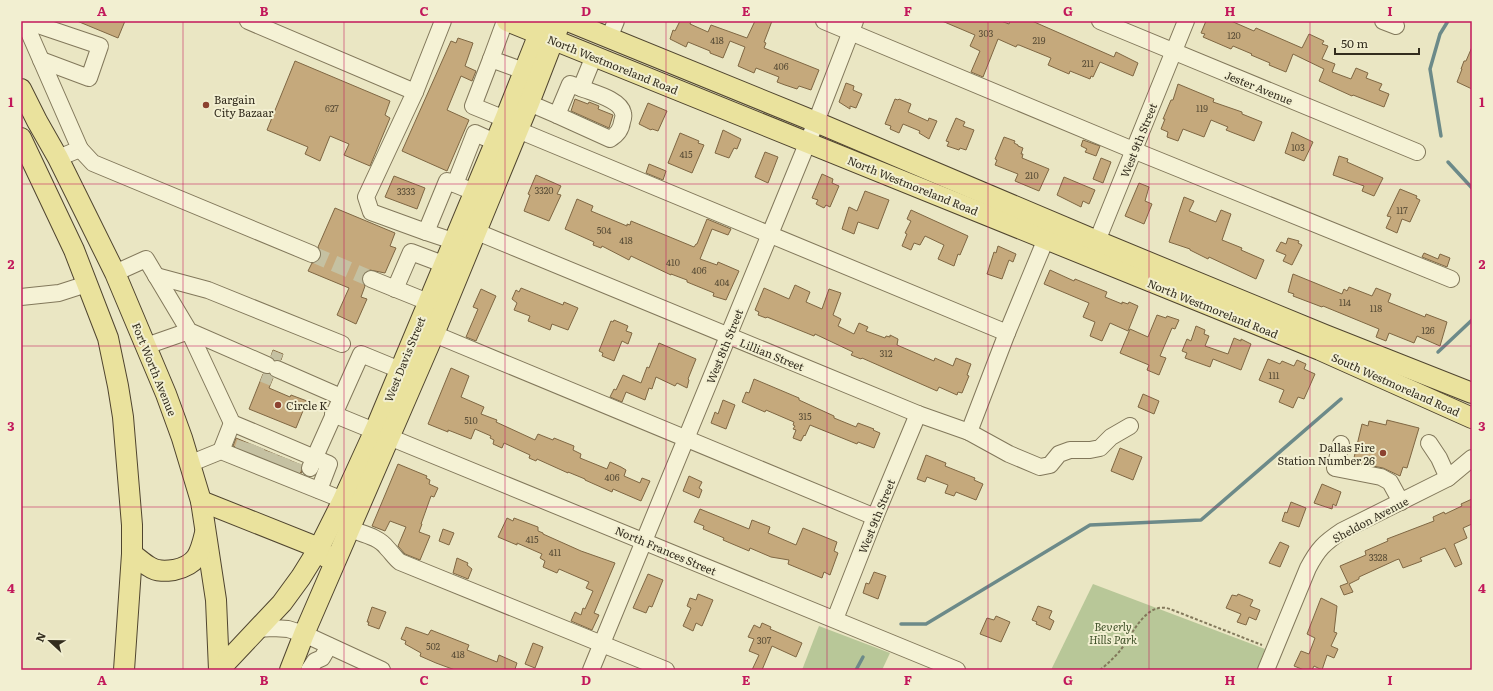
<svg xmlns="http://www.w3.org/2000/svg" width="1493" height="691" viewBox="0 0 1493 691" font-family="Literata,serif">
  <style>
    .green { fill: #b8c798 }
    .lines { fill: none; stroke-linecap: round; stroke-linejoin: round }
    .stream { stroke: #6c8a89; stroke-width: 3.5 }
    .building { fill: #c5a97c; stroke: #7f6743 }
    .minor-tunnel { stroke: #c5c1a2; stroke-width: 16; stroke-dasharray: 16 8; stroke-linecap: butt }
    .minor-casing { stroke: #82785b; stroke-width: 18 }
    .major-casing { stroke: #50452f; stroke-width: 22 }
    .path { stroke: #82785b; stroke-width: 2; stroke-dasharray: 3 2; stroke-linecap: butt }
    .minor { stroke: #f5f2d5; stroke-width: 16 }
    .major { stroke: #eae29d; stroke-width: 20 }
    .grid { fill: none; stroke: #c2185b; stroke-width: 1; stroke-opacity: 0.55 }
    .poi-dot { fill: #8c4230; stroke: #f2efd1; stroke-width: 1.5 }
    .labels { text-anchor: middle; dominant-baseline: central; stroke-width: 4; stroke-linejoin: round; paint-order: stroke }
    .number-label { font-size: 9px; fill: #584c36 }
    .street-label { font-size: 11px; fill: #332d1e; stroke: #f2efd1 }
    .poi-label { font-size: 11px; fill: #332d1e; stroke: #f2efd1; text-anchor: start }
    .park-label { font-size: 11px; font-style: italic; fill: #3c4e26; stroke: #f2efd1 }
    .neatline { fill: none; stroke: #c2185b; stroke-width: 1.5 }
    .grid-label { font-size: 13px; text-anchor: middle; font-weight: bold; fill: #c2185b }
  </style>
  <rect width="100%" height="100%" fill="#eae6c3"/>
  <!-- green -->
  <g class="green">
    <polygon points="1093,584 1265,649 1257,670 1051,670"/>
    <polygon points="819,626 890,653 882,670 802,670"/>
  </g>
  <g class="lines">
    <!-- stream -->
    <g class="stream">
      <polyline points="1441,136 1430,69 1440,34 1448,21"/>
      <polyline points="1448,162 1472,188"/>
      <polyline points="1438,352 1472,320"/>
      <polyline points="901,624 926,624 1090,525 1201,520 1341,399"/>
      <polyline points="856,670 863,657"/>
    </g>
  </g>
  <!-- building -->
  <g class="building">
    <polygon points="77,21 125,21 118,38"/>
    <polygon points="680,21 691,21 690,24 708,32 711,25 747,38 755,21 772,21 764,42 766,43 764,48 819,70 811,90 799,86 797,89 785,85 777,82 779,77 756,68 754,73 738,66 745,47 730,41 723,58 710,53 710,51 688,42 686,47 670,39 673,30 675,31"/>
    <polygon points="942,21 1001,21 1009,24 1010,21 1032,21 1114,57 1116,52 1138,63 1133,76 1100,62 1093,77 1091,76 1090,79 1070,71 1069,74 1048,65 1051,58 1019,45 1017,45 1016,47 998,39 983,77 971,72 980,51 970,46 975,35"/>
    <polygon points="1206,21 1231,21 1254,31 1256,28 1302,48 1309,34 1324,41 1322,44 1328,46 1322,59 1335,64 1332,72 1351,79 1356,68 1368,73 1366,78 1382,84 1379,90 1389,94 1384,107 1353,95 1352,96 1319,81 1324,69 1293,54 1286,72 1269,65 1270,63 1251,55 1252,54 1233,46 1231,49 1203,37 1205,34 1201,33"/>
    <polygon points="458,38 473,43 465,66 476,71 472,81 461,76 447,110 469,120 447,171 402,151 451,41 456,43"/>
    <polygon points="1472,47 1472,89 1457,82 1462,69 1461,69 1464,61 1466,61"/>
    <polygon points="295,61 390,101 385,115 390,118 370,166 344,155 349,144 330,136 320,161 305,154 308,147 267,130"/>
    <polygon points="846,83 854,86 853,90 862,94 856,108 850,106 850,109 839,102"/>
    <polygon points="1178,84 1214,99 1213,102 1242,112 1242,114 1262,122 1254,141 1226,130 1228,127 1211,120 1204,137 1183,129 1178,141 1167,137 1168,132 1161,129 1165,119 1163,119 1171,100 1173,100"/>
    <polygon points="575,99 588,104 589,102 599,106 598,109 613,115 609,128 571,111"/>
    <polygon points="895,99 898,100 899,99 911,104 908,112 928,121 929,118 937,121 929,139 919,133 920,131 903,124 899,133 890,129 891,126 885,124"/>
    <polygon points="648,103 667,111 658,131 652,129 651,130 639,124"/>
    <polygon points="956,118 965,122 963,126 974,130 966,150 960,148 959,150 947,146 949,142 946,141"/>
    <polygon points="723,130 741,139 737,149 734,148 729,158 715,153"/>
    <polygon points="1292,132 1313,142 1304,161 1285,153"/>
    <polygon points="680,133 699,141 698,143 704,145 692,173 668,163"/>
    <polygon points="1004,137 1015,141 1014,143 1018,145 1018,146 1023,148 1021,154 1023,154 1022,158 1049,169 1039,191 1015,181 1018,174 995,165 997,160 995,159"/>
    <polygon points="1083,140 1100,146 1096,156 1085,152 1087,149 1081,146"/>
    <polygon points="765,152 778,157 768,183 755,177"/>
    <polygon points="1339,156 1348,159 1347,162 1383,178 1374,196 1362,191 1364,186 1333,175"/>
    <polygon points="1101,158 1111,162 1103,183 1093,179"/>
    <polygon points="649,164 666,171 663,180 646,173"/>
    <polygon points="822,174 833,179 832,183 839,186 830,207 826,205 824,208 816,204 818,200 812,198"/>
    <polygon points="536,175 561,186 557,194 561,195 549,221 524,211 530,195 528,194"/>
    <polygon points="394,176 425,188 417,209 385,197"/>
    <polygon points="1064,177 1095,190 1089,204 1083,201 1081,207 1057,195"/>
    <polygon points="1139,183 1149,187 1145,201 1152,204 1144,224 1125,216"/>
    <polygon points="1400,189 1417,196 1416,198 1420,200 1410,222 1402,219 1397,233 1386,228 1391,217 1387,216"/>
    <polygon points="865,191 889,200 878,229 858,222 854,234 842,229 849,207 857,211"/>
    <polygon points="1184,197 1194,201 1189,211 1216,222 1221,210 1231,214 1222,240 1242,248 1241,250 1264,260 1256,279 1209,257 1208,259 1190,250 1190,249 1169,242"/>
    <polygon points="577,199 593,206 591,211 627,226 627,224 630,225 631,221 694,247 696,244 697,244 707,219 731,229 728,235 712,229 700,259 717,265 718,262 739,271 726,300 713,296 714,293 687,282 687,280 671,274 671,275 631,256 629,260 602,246 601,248 593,245 594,242 565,229"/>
    <polygon points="335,208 395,233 390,246 396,248 385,273 370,270 365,271 362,275 362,281 365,286 361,297 367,299 356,324 337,315 349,288 308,271 312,263 317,262 321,258 321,252 318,247"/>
    <polygon points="911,210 968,236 960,255 958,254 954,266 938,259 944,245 925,236 920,245 914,243 911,250 902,246 907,234 905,233 911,221 907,219"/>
    <polygon points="1288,238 1299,241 1298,243 1302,245 1292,265 1283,261 1286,255 1276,251 1281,242 1286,244"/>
    <polygon points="998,246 1016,254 1013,262 1009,260 1002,279 987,274 994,252 996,253"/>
    <polygon points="1424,253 1438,259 1440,254 1450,258 1447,267 1422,257"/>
    <polygon points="1050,270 1074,281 1075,279 1107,292 1105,297 1122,304 1122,302 1128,304 1129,302 1138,306 1128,331 1110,323 1102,341 1090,336 1095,322 1083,317 1089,303 1044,284"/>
    <polygon points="1293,274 1342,294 1344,289 1347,291 1349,287 1372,296 1376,288 1391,294 1388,302 1425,317 1426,314 1447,322 1440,346 1417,336 1414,343 1389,333 1386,341 1376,337 1379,329 1323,306 1322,307 1293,296 1294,294 1288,292"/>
    <polygon points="795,285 810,292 806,302 822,309 829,289 841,293 833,315 841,319 838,326 854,334 859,323 868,327 866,331 885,338 886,336 890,337 890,335 898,339 897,345 934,361 935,358 953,366 956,358 971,364 967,375 969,376 962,393 958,392 957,395 939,387 937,391 862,358 861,359 851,355 853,352 815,334 814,336 767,317 766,318 758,315 759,312 755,310 764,288 789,299"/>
    <polygon points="521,288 563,305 564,302 578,308 568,330 552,324 550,330 528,321 530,316 514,310 517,303 512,299 516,290 519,292"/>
    <polygon points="481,289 496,296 476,341 466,337 478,309 473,307"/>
    <polygon points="1157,315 1166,318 1167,316 1179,320 1175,329 1172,328 1160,356 1166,358 1159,375 1147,370 1149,365 1120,353 1130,329 1148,337"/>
    <polygon points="614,320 628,326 626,331 632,333 628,344 622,341 614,361 602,356 603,353 599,351 611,321 613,322"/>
    <polygon points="1196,326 1205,330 1204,334 1209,336 1205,346 1228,354 1234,338 1241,341 1241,339 1251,344 1241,370 1213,359 1210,367 1185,358 1187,353 1182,351 1187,339 1191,341"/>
    <polygon points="659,343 696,359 688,379 689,380 687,388 677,383 675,386 656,377 652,389 649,388 645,400 626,392 622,402 610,397 614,389 616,390 623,375 641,383 647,367 649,368"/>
    <polygon points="273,350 283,354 281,360 275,360 271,356"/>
    <polygon points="1268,359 1280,364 1282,361 1294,366 1297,360 1306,364 1304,369 1315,374 1304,399 1298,397 1293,408 1279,402 1284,390 1259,380"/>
    <polygon points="451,368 469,376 461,397 484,407 481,414 497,420 496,422 535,440 538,434 553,440 554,438 574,446 573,450 581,454 580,458 607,469 610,462 621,467 626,470 624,476 640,483 642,478 650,481 641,501 613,489 612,492 585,480 585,479 568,472 568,473 537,459 536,461 529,458 530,455 504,443 502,448 493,444 494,440 490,438 491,436 475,429 471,439 448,430 448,432 428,424"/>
    <polygon points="263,374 269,374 273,378 269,388 290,397 291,395 307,401 296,428 249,409"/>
    <polygon points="754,379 799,398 799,400 834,416 834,418 856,427 858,423 874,429 873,430 880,433 874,448 858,442 857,444 810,425 805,436 804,435 801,441 793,438 796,430 793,429 795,426 793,425 794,422 766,410 765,412 742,402 746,392 749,393"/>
    <polygon points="1143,394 1159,401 1154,414 1138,407"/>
    <polygon points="723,400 735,405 726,429 711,423 715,412 718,414"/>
    <polygon points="1387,420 1419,428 1407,468 1403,467 1400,476 1383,468 1353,462 1362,424 1368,426 1369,421 1386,425"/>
    <polygon points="236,438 301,465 301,469 302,473 233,446"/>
    <polygon points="1120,448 1142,457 1133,480 1111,471"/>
    <polygon points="926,455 946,463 945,466 975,478 974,480 983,484 976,500 956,492 954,496 945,493 948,485 927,477 925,482 917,479"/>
    <polygon points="398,464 427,476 426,478 430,480 429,484 438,488 434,497 431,496 421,524 422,524 419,532 430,536 420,560 405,554 398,546 406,527 390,521 385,531 372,526"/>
    <polygon points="689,476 702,482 699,488 702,490 699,498 683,491"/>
    <polygon points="1322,484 1341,492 1336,506 1333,504 1332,509 1314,503"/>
    <polygon points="1472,499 1472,524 1463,528 1467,538 1454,544 1462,564 1455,567 1445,548 1420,558 1422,561 1403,568 1399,559 1396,560 1359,577 1359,579 1349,584 1353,592 1344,595 1340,586 1348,583 1340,566 1366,555 1365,551 1388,541 1387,539 1434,521 1433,517 1444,512 1445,514 1462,506 1461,504"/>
    <polygon points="1291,502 1306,508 1299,527 1282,521 1285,512 1287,513"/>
    <polygon points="700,509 749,529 752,520 770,527 768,533 796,545 803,528 837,542 834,551 838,553 830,575 824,572 822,578 788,564 789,560 771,557 750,548 749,551 723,540 724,538 703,529 704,526 694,522"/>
    <polygon points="507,518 513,521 514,518 538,527 538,531 543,533 543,534 581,551 615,563 594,613 599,615 592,630 571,621 575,612 581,615 583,608 585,609 593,591 586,588 589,582 559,569 557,573 543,567 545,561 540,558 542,554 517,543 517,545 498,537"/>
    <polygon points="443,529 454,533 449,545 439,541"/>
    <polygon points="1280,542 1289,546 1280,567 1269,563"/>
    <polygon points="457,558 468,563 467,565 472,569 468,579 453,573"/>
    <polygon points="874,572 886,576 878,599 863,593 866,583 869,584"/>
    <polygon points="648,574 663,580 652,607 649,606 646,613 633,608"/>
    <polygon points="698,594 713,600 702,626 696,623 693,631 683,626 691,608 687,606 690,598 696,600"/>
    <polygon points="1238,594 1253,600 1250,606 1260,610 1256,620 1249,617 1246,625 1237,622 1241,614 1226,608 1232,595 1237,596"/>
    <polygon points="1321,598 1337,606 1334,632 1337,633 1331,646 1338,649 1334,658 1327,655 1322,670 1314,666 1312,670 1304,670 1294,666 1301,651 1309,654 1315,638 1307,634"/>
    <polygon points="1038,606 1052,611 1049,618 1054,621 1050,630 1036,624 1037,622 1032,620"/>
    <polygon points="372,607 386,612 379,629 368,625 369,622 367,622"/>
    <polygon points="996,616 1010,622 1001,642 980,634 987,618 994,620"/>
    <polygon points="762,623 771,627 770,629 802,643 796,657 772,646 762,670 752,670 759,655 749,651 754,639 748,637 754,625 760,628"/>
    <polygon points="406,627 428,635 431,630 469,645 467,650 497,662 499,655 517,663 515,669 517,670 455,670 436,663 420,656 421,653 405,644 406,641 401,639"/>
    <polygon points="533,643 543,647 535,668 525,664"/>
  </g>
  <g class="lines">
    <!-- minor-tunnel -->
    <g class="minor-tunnel">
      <polyline points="312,254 371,279"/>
      <polyline points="270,358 280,362"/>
      <polyline points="263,374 273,378"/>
      <polyline points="242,451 245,442"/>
      <polyline points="253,456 257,446"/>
      <polyline points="267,461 270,452"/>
      <polyline points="280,466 283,457"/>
      <polyline points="292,471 295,462"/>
    </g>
    <!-- minor casing -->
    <g class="minor-casing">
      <g id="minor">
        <polyline points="24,21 80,149 58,158"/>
        <polyline points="26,21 100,46 89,78 41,60"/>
        <polyline points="248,21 415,92 366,197 371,212 426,232 447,181 474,192"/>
        <polyline points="505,21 491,59 524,71"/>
        <polyline points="824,21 1133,150 1451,279"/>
        <polyline points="1100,21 1417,152"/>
        <polyline points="1383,21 1396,26"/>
        <polyline points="609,38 616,21"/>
        <polyline points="491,59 473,106 505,119"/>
        <polyline points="415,92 443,21"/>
        <polyline points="529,103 557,115 570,84 581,88 594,56"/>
        <path d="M 557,115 L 610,139 C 617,135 621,130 622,122 C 623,119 624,115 623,113 C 620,99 593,93 581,88"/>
        <polyline points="518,130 1007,333"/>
        <polyline points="80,149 93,163 312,254"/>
        <polyline points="455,184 475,133 495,142"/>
        <polyline points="465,227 918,414 969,432 1009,454 1040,467 1050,465 1059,454 1070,450 1090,450 1100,448 1111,437 1130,426"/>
        <polyline points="426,232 453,241"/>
        <polyline points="1093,251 1186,21"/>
        <polyline points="115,273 146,259 189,331 267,365"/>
        <polyline points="156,276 208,290 342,344"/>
        <polyline points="371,279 428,302"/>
        <polyline points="395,289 411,252 443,264"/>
        <polyline points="21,297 59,293 87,284"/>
        <polyline points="434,334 875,517"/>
        <polyline points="146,346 189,331 232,423 329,464 319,490"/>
        <polyline points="277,369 341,397"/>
        <polyline points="333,414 957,670"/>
        <polyline points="969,432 1007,333 1050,229"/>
        <polyline points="1429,443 1439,458 1448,478"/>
        <polyline points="1341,444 1335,468 1381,477 1390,482 1401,502"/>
        <polyline points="221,451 232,423"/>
        <polyline points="189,464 221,451 343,500"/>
        <polyline points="310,468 361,354 400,370"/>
        <path d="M 350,529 C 363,534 379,537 387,548 C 392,553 395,558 400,562 L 666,670"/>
        <polyline points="835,619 875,517 918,414"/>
        <polyline points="257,629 273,628 288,629 304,634 382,670"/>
        <polyline points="309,670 315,661 322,658 329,646"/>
        <polyline points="591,670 816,122 855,21"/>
        <path d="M 1266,670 L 1308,568 C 1318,549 1324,543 1342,531 L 1448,478 L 1472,458"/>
      </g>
    </g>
    <!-- major casing -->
    <g class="major-casing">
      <g id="major">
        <polyline points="507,21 1320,350 1472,418"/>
        <polyline points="568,21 816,122 1097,241 1325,335 1472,393"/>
        <polyline points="21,89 37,121 58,158 115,273 166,394 182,438 201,501 216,600 219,670"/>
        <polyline points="21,138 74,250 108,338 118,386 123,417 132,525 132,554 124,670"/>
        <polyline points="201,501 319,548 326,557"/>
        <path d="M 132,554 C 138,558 144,564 150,567 C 157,572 166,571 174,570 C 197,565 200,554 205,533"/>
        <polyline points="219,670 282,603 301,577 319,548 343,500 375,430 505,119 544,21"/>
        <polyline points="290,670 304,634 434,334 529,103 558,28"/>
      </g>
    </g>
    <!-- path -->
    <path class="path" d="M 1100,670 C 1107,664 1113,659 1119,652 C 1131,638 1145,600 1170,609 L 1262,645"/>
    <!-- minor -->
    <use href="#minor" class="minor"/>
    <!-- major -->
    <use href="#major" class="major"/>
  </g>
  <!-- grid -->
  <path class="grid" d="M 183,21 L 183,670M 344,21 L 344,670M 505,21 L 505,670M 666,21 L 666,670M 827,21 L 827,670M 988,21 L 988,670M 1149,21 L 1149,670M 1310,21 L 1310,670M 21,184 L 1472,184M 21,346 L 1472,346M 21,507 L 1472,507"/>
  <!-- markers -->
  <g class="poi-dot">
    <circle cx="206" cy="105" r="4"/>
    <circle cx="278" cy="405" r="4"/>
    <circle cx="1383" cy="453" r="4"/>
  </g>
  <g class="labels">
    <!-- number labels -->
    <g class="number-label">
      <text x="986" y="33">303</text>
      <text x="1234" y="35">120</text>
      <text x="717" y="40">418</text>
      <text x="1039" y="40">219</text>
      <text x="1088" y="63">211</text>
      <text x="781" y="66">406</text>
      <text x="332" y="108">627</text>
      <text x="1202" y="108">119</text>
      <text x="1298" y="147">103</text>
      <text x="686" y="154">415</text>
      <text x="1032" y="175">210</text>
      <text x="544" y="190">3320</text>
      <text x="406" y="191">3333</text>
      <text x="1402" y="210">117</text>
      <text x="604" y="230">504</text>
      <text x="626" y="240">418</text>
      <text x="673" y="262">410</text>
      <text x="699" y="270">406</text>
      <text x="722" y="282">404</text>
      <text x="1345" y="302">114</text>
      <text x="1376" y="308">118</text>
      <text x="1428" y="330">126</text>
      <text x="886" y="353">312</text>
      <text x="1274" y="375">111</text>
      <text x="805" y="416">315</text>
      <text x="471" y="420">510</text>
      <text x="612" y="477">406</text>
      <text x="532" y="539">415</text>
      <text x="555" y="552">411</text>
      <text x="1378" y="557">3328</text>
      <text x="764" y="640">307</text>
      <text x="433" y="646">502</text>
      <text x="458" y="654">418</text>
    </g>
    <!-- street labels -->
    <g class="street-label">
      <text transform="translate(613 64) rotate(22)">North Westmoreland Road</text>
      <text transform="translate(1259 87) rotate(22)">Jester Avenue</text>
      <text transform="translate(1138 140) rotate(-68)">West 9th Street</text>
      <text transform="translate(913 185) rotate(22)">North Westmoreland Road</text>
      <text transform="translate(1213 308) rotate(22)">North Westmoreland Road</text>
      <text transform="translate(724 346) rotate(-68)">West 8th Street</text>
      <text transform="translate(772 354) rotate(22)">Lillian Street</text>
      <text transform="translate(404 359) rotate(-68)">West Davis Street</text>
      <text transform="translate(155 369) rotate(68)">Fort Worth Avenue</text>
      <text transform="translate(1396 384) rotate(24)">South Westmoreland Road</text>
      <text transform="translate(876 516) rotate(-68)">West 9th Street</text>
      <text transform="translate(1370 519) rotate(-28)">Sheldon Avenue</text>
      <text transform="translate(666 550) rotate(23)">North Frances Street</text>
    </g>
    <!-- poi labels -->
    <g class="poi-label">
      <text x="214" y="99">Bargain<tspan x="214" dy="13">City Bazaar</tspan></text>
      <text x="286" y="405">Circle K</text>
      <text x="1375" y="447" text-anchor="end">Dallas Fire<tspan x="1375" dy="13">Station Number 26</tspan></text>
    </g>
    <!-- park labels -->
    <g class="park-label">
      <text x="1113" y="626">Beverly<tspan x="1113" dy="13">Hills Park</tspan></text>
    </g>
  </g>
  <!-- border -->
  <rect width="1493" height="691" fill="none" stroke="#f2efd1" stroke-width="44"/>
  <!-- north arrow -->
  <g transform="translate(50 641) rotate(292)" stroke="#f2efd1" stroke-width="3" paint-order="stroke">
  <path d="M0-3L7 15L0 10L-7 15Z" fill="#332d1e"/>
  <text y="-6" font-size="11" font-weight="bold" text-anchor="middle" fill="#332d1e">N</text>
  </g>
  <!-- scale -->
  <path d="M1335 48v6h84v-6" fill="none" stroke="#332d1e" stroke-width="2"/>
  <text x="1341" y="48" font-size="12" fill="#332d1e" stroke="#f2efd1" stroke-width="3" paint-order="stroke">50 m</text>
  <rect x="22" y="22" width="1449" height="647" class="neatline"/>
  <g class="grid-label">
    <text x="102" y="16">A</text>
    <text x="264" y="16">B</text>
    <text x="424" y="16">C</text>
    <text x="586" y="16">D</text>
    <text x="746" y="16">E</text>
    <text x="908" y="16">F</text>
    <text x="1068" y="16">G</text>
    <text x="1230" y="16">H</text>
    <text x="1390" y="16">I</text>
    <text x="11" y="107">1</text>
    <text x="1482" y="107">1</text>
    <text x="11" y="269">2</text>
    <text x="1482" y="269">2</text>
    <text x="11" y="431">3</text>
    <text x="1482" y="431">3</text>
    <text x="11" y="593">4</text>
    <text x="1482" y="593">4</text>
    <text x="102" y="685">A</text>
    <text x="264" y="685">B</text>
    <text x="424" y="685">C</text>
    <text x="586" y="685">D</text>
    <text x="746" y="685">E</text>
    <text x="908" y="685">F</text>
    <text x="1068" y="685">G</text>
    <text x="1230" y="685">H</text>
    <text x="1390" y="685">I</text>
  </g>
</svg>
